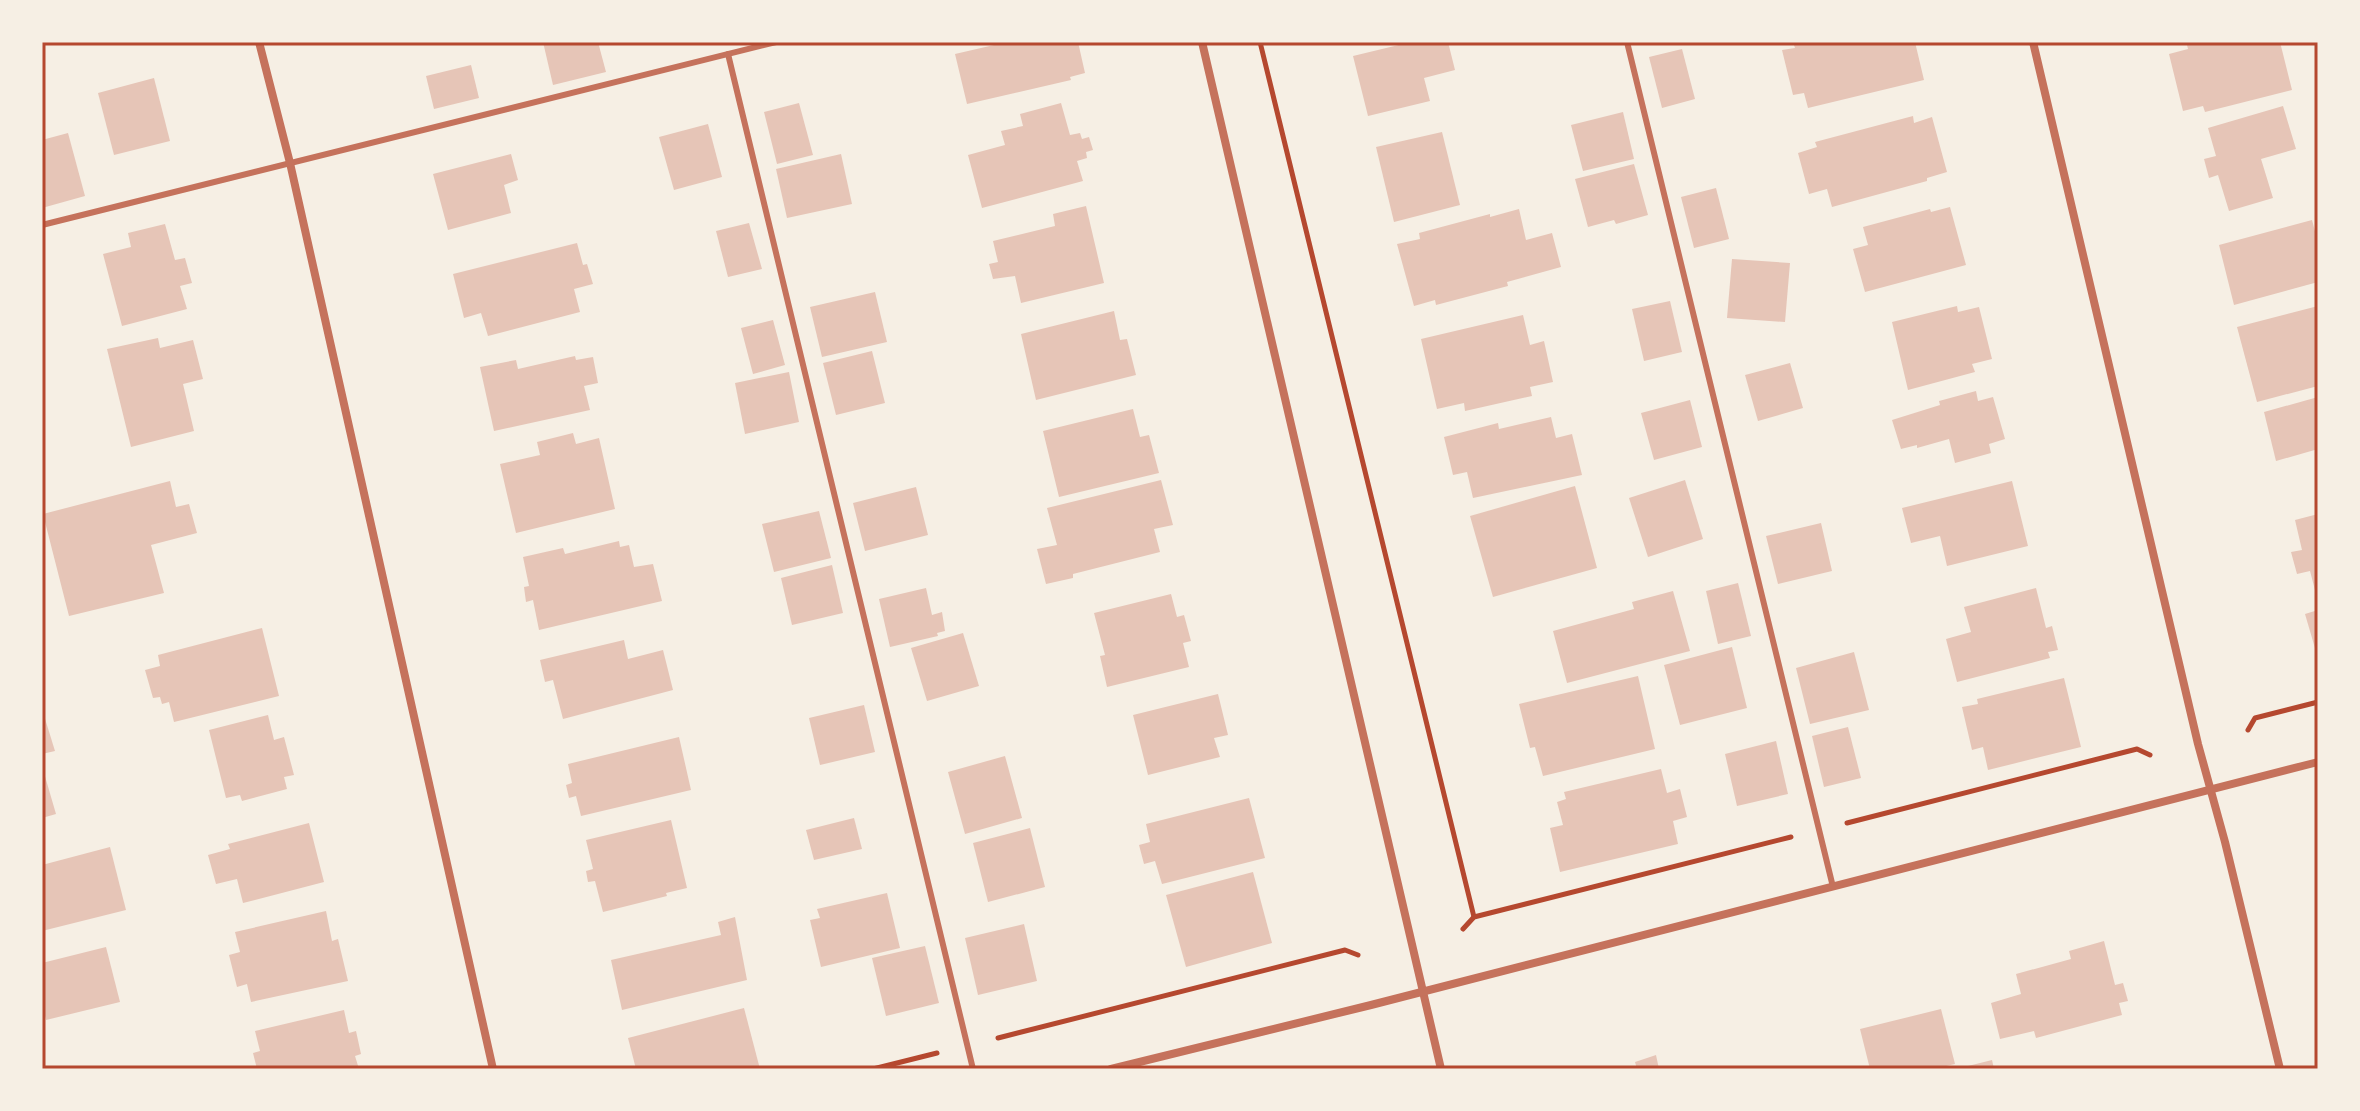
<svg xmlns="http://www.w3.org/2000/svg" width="2360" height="1111" viewBox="0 0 2360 1111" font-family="'DM Sans',sans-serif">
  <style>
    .building { fill: #e6c5b7 }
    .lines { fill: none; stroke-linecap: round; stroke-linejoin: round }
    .path { stroke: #b5482f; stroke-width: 5 }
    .service { stroke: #c5725c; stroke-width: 6 }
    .minor { stroke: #c5725c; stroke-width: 8 }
    .neatline { fill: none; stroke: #b5482f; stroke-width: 3 }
  </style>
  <rect width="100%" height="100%" fill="#f6efe4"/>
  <!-- building -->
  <g class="building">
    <polygon points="543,42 598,42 606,72 553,85"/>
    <polygon points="1007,42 1078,42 1085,73 1070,77 1071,80 967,104 955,54"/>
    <polygon points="1411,42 1448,42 1455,70 1424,78 1430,101 1368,116 1353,56"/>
    <polygon points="1793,42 1915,42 1924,80 1808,108 1804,93 1793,95 1782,50 1795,48"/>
    <polygon points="2201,42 2280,42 2292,90 2205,112 2203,106 2183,111 2169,54 2188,49 2187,45"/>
    <polygon points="1682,49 1695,99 1662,108 1649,57"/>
    <polygon points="471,65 479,98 434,109 426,76"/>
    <polygon points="154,78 170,141 114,155 98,93"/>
    <polygon points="799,103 813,155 777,164 764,112"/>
    <polygon points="1061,103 1070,135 1080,133 1082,139 1089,137 1093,150 1086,152 1087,158 1077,161 1083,181 982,208 968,155 1005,145 1001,131 1023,126 1020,114"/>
    <polygon points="2283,106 2296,149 2261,159 2273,198 2229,211 2218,175 2209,178 2204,159 2216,156 2208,128"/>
    <polygon points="1623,112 1634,159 1583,171 1571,125"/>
    <polygon points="1913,116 1914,123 1932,117 1947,172 1927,178 1927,181 1832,207 1827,189 1809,194 1798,153 1817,147 1815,142"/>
    <polygon points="708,124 722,177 674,190 659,137"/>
    <polygon points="1442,132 1460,205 1394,222 1376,147"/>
    <polygon points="68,133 85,196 42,208 42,140"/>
    <polygon points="511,154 518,180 504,185 511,213 448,230 433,174"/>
    <polygon points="841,154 852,204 787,218 776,169"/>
    <polygon points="1634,164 1648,215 1616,224 1614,220 1588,227 1575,179"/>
    <polygon points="1716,188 1729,239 1694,248 1681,197"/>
    <polygon points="1086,206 1104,283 1021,303 1015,276 993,279 989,264 998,262 993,241 1055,226 1053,214"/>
    <polygon points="1950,207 1966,265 1865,292 1853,249 1868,245 1863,227 1930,209 1931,212"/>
    <polygon points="1519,209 1526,240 1552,233 1561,267 1507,282 1508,286 1436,305 1435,300 1414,306 1397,244 1420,239 1419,233 1490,214 1490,217"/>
    <polygon points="2312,220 2318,243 2318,282 2234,305 2219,245"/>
    <polygon points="749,223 762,269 728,277 716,231"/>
    <polygon points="165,224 175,260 185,258 192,283 180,286 187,309 122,326 103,254 131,247 128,233"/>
    <polygon points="577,243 583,265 587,264 593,284 574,289 580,312 488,336 481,313 464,318 453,274"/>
    <polygon points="1732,259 1790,263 1785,322 1727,318"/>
    <polygon points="875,292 887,342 822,357 810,307"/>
    <polygon points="1670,301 1682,352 1644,361 1632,309"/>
    <polygon points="1957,306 1958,312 1979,307 1992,359 1972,364 1975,372 1908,390 1892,322"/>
    <polygon points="2318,306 2318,386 2257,402 2237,327"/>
    <polygon points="1114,311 1120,340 1127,339 1136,375 1036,400 1021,334"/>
    <polygon points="1523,315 1530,345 1544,341 1553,382 1530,387 1532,396 1465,411 1464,403 1437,409 1421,339"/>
    <polygon points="773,320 785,365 753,374 741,328"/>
    <polygon points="158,338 160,348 193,340 203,379 183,384 194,431 131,447 107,349"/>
    <polygon points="872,351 885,403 836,415 823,363"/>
    <polygon points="575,356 576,360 593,357 598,383 584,386 590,410 494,431 480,367 516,360 518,369"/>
    <polygon points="1790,363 1803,408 1758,421 1745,375"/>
    <polygon points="789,372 799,422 745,434 735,383"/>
    <polygon points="1976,391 1978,401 1993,397 2005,439 1989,444 1991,453 1955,463 1949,439 1917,448 1917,445 1901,449 1892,420 1940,405 1939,401"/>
    <polygon points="2318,397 2318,449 2276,461 2264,412"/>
    <polygon points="1690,400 1702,447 1654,460 1641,413"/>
    <polygon points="1133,409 1140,437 1149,435 1159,473 1059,497 1043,431"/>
    <polygon points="1551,417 1556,438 1572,434 1582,475 1473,498 1467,472 1453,475 1444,437 1498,423 1499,429"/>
    <polygon points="573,433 576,444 599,438 615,509 516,533 500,464 540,455 537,442"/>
    <polygon points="1161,480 1173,525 1154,529 1160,552 1073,574 1073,578 1046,584 1037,549 1057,545 1047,508"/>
    <polygon points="1685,480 1703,539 1648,557 1629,498"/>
    <polygon points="170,481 176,507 189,504 197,533 151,545 164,593 69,616 43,514"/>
    <polygon points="2012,481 2028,546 1947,566 1940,536 1911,543 1902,508"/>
    <polygon points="1575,486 1597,568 1493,597 1470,516"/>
    <polygon points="916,487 928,535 865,551 853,503"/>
    <polygon points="819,511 831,558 774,572 762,524"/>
    <polygon points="2318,514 2318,589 2315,590 2310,571 2297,574 2291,552 2302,550 2295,520"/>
    <polygon points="1821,523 1832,571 1778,584 1766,536"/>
    <polygon points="619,541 620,547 629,545 634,567 653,564 662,601 539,630 533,600 526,602 524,587 529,586 523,557 563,548 565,554"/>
    <polygon points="832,565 843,613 792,625 781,578"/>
    <polygon points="1738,583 1751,636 1718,644 1706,591"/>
    <polygon points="926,588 932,615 942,612 945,631 937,633 938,636 890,647 879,599"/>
    <polygon points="2036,588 2046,628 2052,626 2058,650 2048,652 2050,658 1957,682 1946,639 1971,632 1964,607"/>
    <polygon points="1673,591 1690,651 1567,683 1553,631 1634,609 1632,602"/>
    <polygon points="1171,594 1177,617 1184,615 1191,641 1183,643 1189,667 1107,687 1100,656 1105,655 1094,613"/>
    <polygon points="2318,610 2318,655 2317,655 2305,614"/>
    <polygon points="262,628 279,696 174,722 169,702 162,704 160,697 153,698 145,670 160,666 158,655"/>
    <polygon points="963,633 979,686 927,701 911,648"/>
    <polygon points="624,640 628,659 663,650 673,690 563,719 553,680 545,682 540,660"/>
    <polygon points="1732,647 1747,708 1680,725 1664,665"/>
    <polygon points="1854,652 1869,710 1810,724 1796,668"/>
    <polygon points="1638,676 1655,749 1543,776 1535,747 1530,748 1519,704"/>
    <polygon points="2064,678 2081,747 1988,770 1983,747 1972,750 1962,707 1978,704 1977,699"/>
    <polygon points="1218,694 1228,735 1214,738 1220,757 1148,775 1133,715"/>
    <polygon points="864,705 875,752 820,765 809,718"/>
    <polygon points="42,709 55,751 42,754"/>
    <polygon points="268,715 274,740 284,737 294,775 284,777 287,789 242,801 240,795 226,798 209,730"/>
    <polygon points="1848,727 1861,778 1824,787 1812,736"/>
    <polygon points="679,737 691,790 581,816 576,796 569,798 566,785 572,783 568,764"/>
    <polygon points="1776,741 1788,794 1737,806 1725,754"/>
    <polygon points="1005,756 1022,818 965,834 948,772"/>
    <polygon points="42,766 56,814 42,818"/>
    <polygon points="1661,769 1667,793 1680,789 1687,817 1673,821 1678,844 1560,872 1550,828 1563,825 1557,802 1566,799 1564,792"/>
    <polygon points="1249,798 1265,858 1162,884 1155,861 1144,864 1139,845 1150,842 1146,824"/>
    <polygon points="854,818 862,849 814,860 806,830"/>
    <polygon points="671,820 687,888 666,893 667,896 603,912 595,881 588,882 586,871 593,869 586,840"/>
    <polygon points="309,823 324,882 243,903 237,879 216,884 208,855 230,849 228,844"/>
    <polygon points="1030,828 1045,887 988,902 973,843"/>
    <polygon points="110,847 126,910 42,931 42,865"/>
    <polygon points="1253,872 1272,943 1186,967 1166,895"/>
    <polygon points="887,893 900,948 821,967 810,920 820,918 817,909"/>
    <polygon points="326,911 332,941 338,939 348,981 251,1002 247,984 237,987 229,955 240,952 235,932"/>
    <polygon points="735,917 747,980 622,1010 611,960 721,935 718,922"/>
    <polygon points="1024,924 1037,981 978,995 965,938"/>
    <polygon points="2104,941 2115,985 2123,983 2128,1001 2119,1003 2122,1015 2036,1038 2034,1031 2000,1039 1991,1003 2021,994 2016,974 2071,959 2069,951"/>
    <polygon points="925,946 939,1003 886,1016 872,958"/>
    <polygon points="106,947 120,1002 46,1020 42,1004 42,963"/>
    <polygon points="744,1008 760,1069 636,1069 628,1038"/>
    <polygon points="1941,1009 1955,1064 1933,1069 1870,1069 1860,1029"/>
    <polygon points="344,1010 349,1033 356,1031 361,1054 355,1056 359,1069 257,1069 253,1053 260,1051 255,1031"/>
    <polygon points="1656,1055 1659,1069 1637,1069 1635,1062"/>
    <polygon points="1992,1060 1994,1069 1960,1069 1960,1068"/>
  </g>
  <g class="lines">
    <!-- path -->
    <g class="path">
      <polyline points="1260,42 1474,917"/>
      <polyline points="2248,730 2255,718 2318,702"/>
      <polyline points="1847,823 2137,749 2150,755"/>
      <polyline points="1463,929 1474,917 1791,837"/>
      <polyline points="998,1038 1345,950 1358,955"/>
      <polyline points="873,1069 937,1053"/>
    </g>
    <!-- service -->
    <g class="service">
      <polyline points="1627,42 1833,887"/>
      <polyline points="728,54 973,1069"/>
      <polyline points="42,225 776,42"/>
    </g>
    <!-- minor -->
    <g class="minor">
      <polyline points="259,42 290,163 493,1069"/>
      <polyline points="1202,42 1441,1069"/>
      <polyline points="2033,42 2198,744 2225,842 2280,1069"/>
      <polyline points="1111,1069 1371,1005 2318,762"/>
    </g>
  </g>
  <!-- border -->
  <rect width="2360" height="1111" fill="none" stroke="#f6efe4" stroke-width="88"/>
  <rect x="44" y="44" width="2272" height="1023" class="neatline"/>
</svg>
